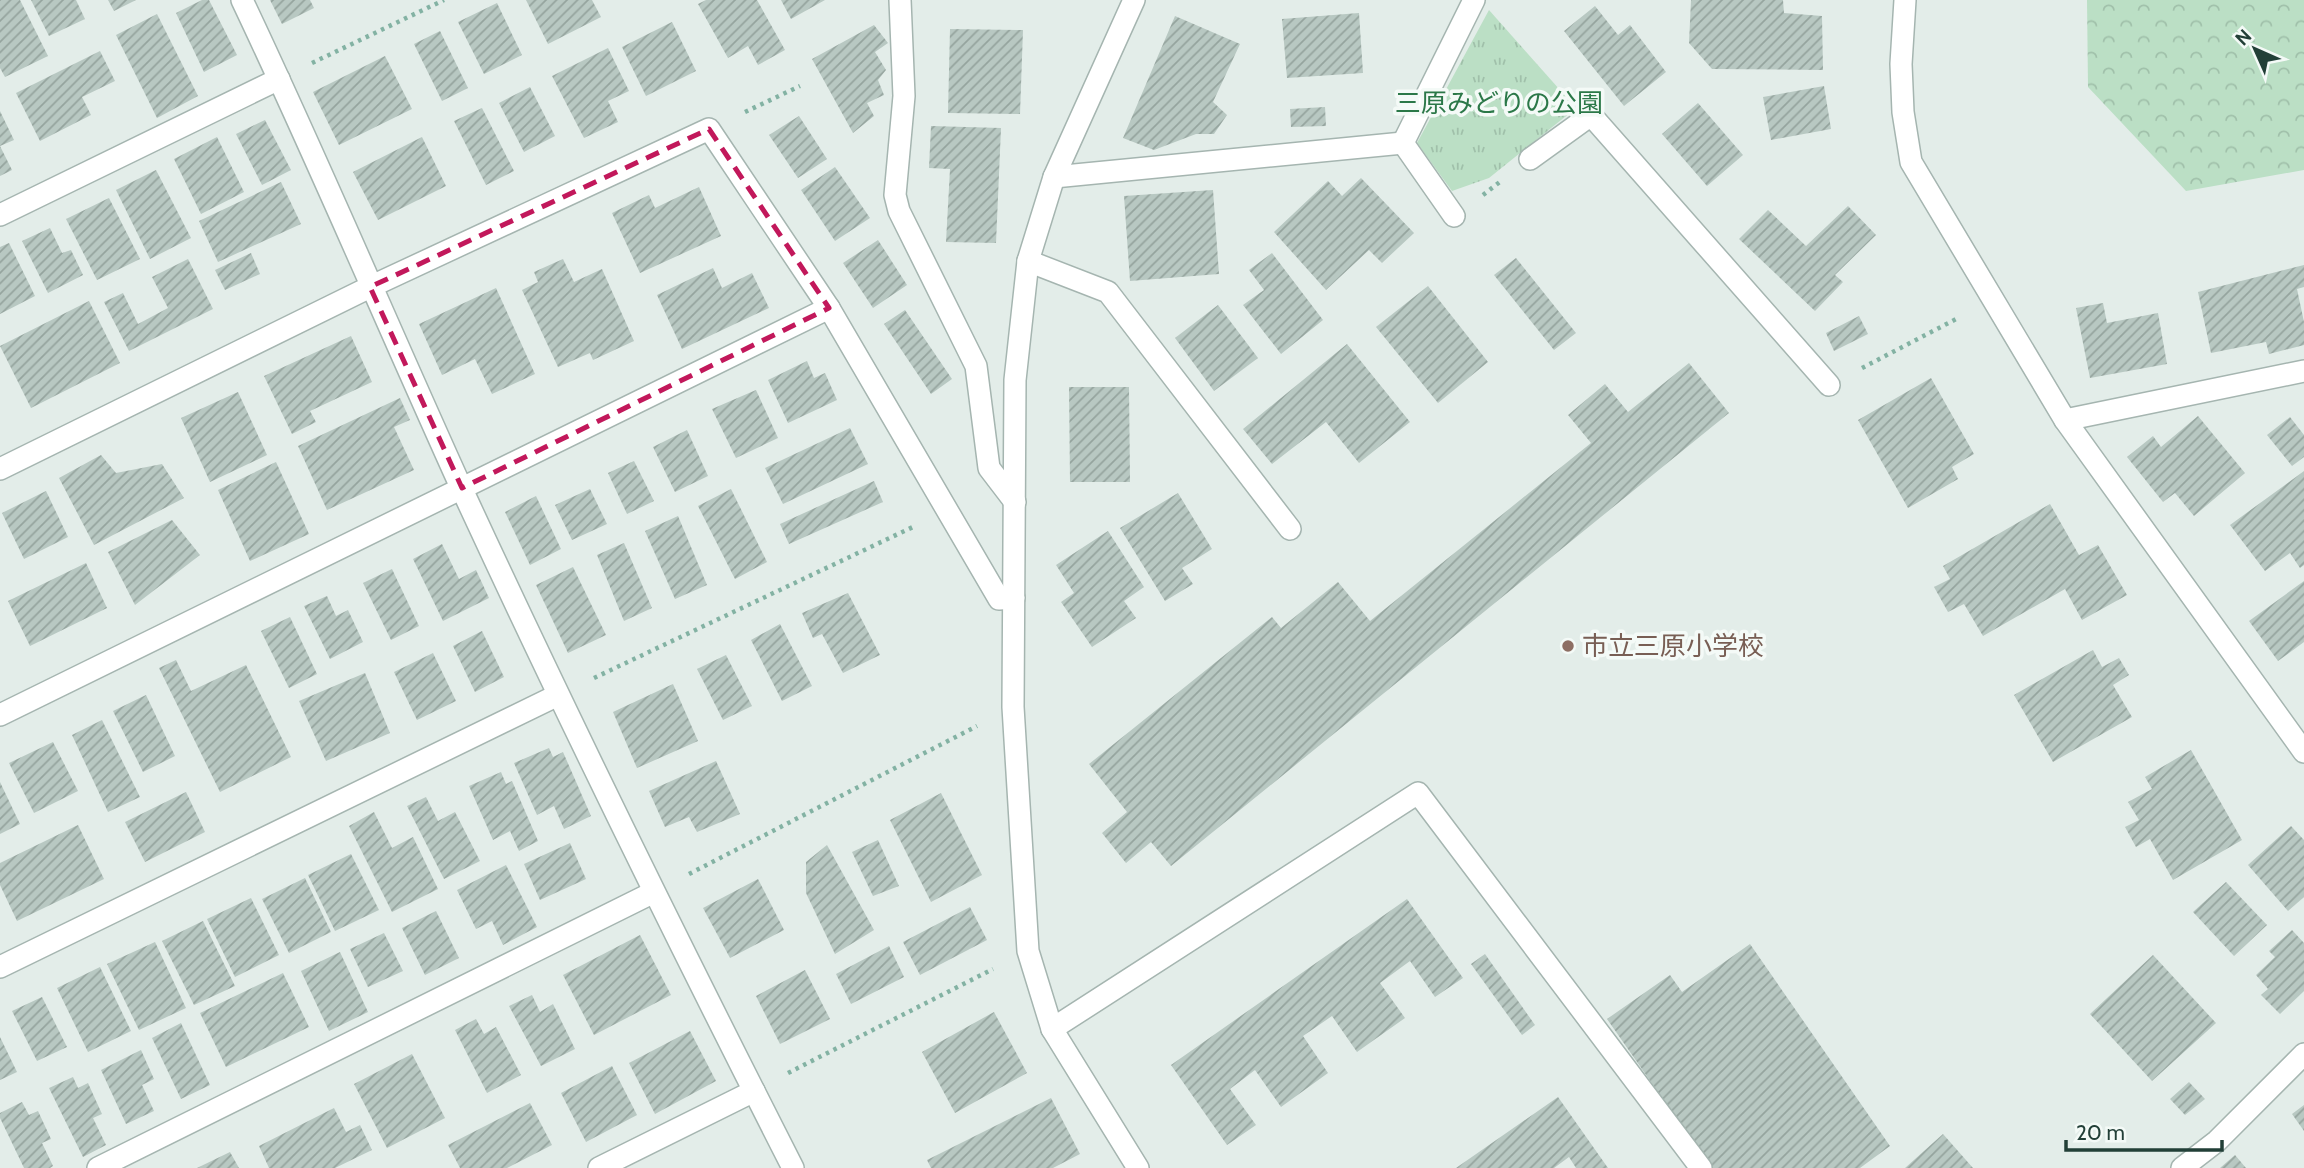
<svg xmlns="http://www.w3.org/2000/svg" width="2304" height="1168" viewBox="0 0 2304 1168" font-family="Cabin,'Noto Sans JP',sans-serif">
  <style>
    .forest { fill: url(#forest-crowns) }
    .park { fill: url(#park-tufts) }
    .building { fill: url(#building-hatch) }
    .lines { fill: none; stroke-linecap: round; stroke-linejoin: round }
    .minor-casing { stroke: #a5b5b0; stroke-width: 24 }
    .path { stroke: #83b2a3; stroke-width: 4.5; stroke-dasharray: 3.5 5; stroke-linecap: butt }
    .minor { stroke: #fff; stroke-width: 21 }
    .marked { fill: none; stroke: #c2185b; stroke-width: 5; stroke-dasharray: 14 9; stroke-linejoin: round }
    .education-dot { fill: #8d6e63; stroke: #f4faf7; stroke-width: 2.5 }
    .labels { text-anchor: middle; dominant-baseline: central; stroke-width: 7; stroke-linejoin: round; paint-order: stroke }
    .park-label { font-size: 26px; fill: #2b7848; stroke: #f4faf7 }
    .education-label { font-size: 26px; fill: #785e54; stroke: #f4faf7; text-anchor: start }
  </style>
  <defs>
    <pattern id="forest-crowns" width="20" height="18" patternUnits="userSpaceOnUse" patternTransform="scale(1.75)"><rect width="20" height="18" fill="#bbdfc5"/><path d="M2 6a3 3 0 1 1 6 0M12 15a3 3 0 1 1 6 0" fill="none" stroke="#a0c0aa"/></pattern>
    <pattern id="park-tufts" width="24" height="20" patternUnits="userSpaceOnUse" patternTransform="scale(1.75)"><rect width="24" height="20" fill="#bbdfc5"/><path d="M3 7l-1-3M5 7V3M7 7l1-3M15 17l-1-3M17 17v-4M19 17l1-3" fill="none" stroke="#a0c0aa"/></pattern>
    <pattern id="building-hatch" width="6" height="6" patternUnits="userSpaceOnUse" patternTransform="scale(1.75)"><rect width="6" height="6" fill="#b8c8c2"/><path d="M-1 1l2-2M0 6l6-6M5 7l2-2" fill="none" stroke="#95a49e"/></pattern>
  </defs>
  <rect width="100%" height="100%" fill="#e3ede9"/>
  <!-- forest -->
  <polygon class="forest" points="2087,0 2304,0 2304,170 2186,191 2088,87"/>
  <!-- park -->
  <polygon class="park" points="1489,10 1576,108 1489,178 1452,191 1417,143"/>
  <!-- building -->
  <g class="building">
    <polygon points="0,0 20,0 48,56 5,77 0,68"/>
    <polygon points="31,0 76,0 85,19 49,36"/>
    <polygon points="108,0 136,0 114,11"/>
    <polygon points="202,0 209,0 237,55 204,72 176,13"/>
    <polygon points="270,0 310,0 314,8 282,24"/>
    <polygon points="526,0 592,0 601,17 548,44"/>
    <polygon points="706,0 757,0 785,50 758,65 748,46 728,58 698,4"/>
    <polygon points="781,0 825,0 791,19"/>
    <polygon points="1691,0 1783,0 1784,13 1822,16 1823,70 1712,69 1689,43"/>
    <polygon points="497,3 522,55 484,74 458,22"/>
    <polygon points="1595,6 1618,35 1630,25 1666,72 1624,106 1564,31"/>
    <polygon points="1359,13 1363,73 1287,78 1282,19"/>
    <polygon points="157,14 198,96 157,118 116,35"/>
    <polygon points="1175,16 1240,44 1213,102 1227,115 1214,134 1196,134 1154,150 1123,138"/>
    <polygon points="672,22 696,71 646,96 622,47"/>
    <polygon points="874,25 888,43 875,52 886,70 878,80 884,95 867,103 874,116 853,133 812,59"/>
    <polygon points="950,29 1023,30 1020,114 948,113"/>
    <polygon points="440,31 468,88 442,101 414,44"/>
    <polygon points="608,48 629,91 608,101 618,122 584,138 552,76"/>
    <polygon points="100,51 115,81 82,97 91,115 40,141 16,93"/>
    <polygon points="385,56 412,109 339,145 313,92"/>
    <polygon points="1824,86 1831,129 1771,140 1763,97"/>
    <polygon points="530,87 555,136 524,152 499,103"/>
    <polygon points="1698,103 1743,155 1707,186 1662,134"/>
    <polygon points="1325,107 1326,126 1291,127 1290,109"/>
    <polygon points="482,108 514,171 486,185 454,121"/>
    <polygon points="0,111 14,140 0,146 12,170 0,176"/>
    <polygon points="799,116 827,159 798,178 769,135"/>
    <polygon points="265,120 291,170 262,185 236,134"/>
    <polygon points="931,126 1001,128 996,243 946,242 950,169 929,168"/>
    <polygon points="217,137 244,192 201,214 174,159"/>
    <polygon points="422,137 446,186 378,220 353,172"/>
    <polygon points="835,167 870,218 835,241 801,190"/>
    <polygon points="156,170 191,238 150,259 116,190"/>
    <polygon points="1361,178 1414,233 1382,263 1369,250 1326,290 1274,232 1328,181 1342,196"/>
    <polygon points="281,182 301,224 218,262 199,221"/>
    <polygon points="699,187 721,236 640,273 612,213 649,195 655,208"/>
    <polygon points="1213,190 1219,274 1130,281 1124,196"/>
    <polygon points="109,198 140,259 97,280 66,219"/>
    <polygon points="1848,206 1876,235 1835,275 1843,282 1815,311 1739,239 1768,210 1806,246"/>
    <polygon points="50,228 62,253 71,250 83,275 48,293 22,241"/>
    <polygon points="878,240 907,285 873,308 843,263"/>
    <polygon points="9,243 35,296 0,314 0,247"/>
    <polygon points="251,253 260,274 225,290 215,270"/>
    <polygon points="1272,253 1323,320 1281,354 1243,305 1264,290 1249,270"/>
    <polygon points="1516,258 1576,333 1554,350 1494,275"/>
    <polygon points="188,259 213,309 129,351 104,302 123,293 138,324 168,308 152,277"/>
    <polygon points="563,259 574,282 602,269 634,341 593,360 590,353 558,367 522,290 538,282 534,272"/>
    <polygon points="2304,265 2304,287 2297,289 2304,322 2304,345 2269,354 2266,342 2211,353 2198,292"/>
    <polygon points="713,268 722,288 752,273 769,308 682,349 657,295"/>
    <polygon points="1428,286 1488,362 1438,403 1376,327"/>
    <polygon points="496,288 535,374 492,394 475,359 442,375 419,324"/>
    <polygon points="89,301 120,363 31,408 0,346"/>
    <polygon points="2103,303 2107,323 2158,313 2167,364 2090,378 2076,308"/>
    <polygon points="1218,305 1258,358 1214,391 1175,338"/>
    <polygon points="905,310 952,379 931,394 884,324"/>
    <polygon points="1859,316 1868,334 1834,351 1826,333"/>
    <polygon points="351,336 372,382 310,411 316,422 292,434 264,376"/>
    <polygon points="1347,344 1410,422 1359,463 1326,422 1272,464 1243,429"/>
    <polygon points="807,361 814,378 825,373 837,400 788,423 768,380"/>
    <polygon points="1689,363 1729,413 1171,866 1151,842 1126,863 1102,833 1127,812 1089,764 1272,617 1281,628 1338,582 1370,621 1591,443 1568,415 1605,384 1628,412"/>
    <polygon points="1931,378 1974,454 1952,467 1958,479 1908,508 1858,420"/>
    <polygon points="1069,387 1129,387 1130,482 1070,482"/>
    <polygon points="756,390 778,438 736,458 712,409"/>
    <polygon points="238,392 267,455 210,482 181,418"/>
    <polygon points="400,398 410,420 394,427 414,470 327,510 298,446"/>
    <polygon points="2198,416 2245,473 2194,516 2175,493 2163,502 2127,457 2153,436 2161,447"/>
    <polygon points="2290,417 2304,435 2304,457 2292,466 2267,435"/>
    <polygon points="850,428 868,464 783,504 765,468"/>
    <polygon points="687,430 708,476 675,492 653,447"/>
    <polygon points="101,455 116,473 162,464 184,498 94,545 59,478"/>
    <polygon points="634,461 654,501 627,514 608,473"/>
    <polygon points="276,462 309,534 250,561 218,490"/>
    <polygon points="2304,471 2304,565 2300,568 2290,553 2265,571 2230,525"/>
    <polygon points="874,481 883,502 789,544 780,524"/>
    <polygon points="590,489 607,524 572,540 555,505"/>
    <polygon points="731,489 767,562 735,579 698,506"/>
    <polygon points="46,491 68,537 24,559 2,513"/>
    <polygon points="1178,493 1212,549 1182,568 1193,584 1165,601 1120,528"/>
    <polygon points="536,496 561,549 530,565 505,512"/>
    <polygon points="2050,504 2079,555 2098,545 2127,595 2082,620 2065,589 1983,636 1964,604 1948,612 1934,587 1950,579 1943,566"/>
    <polygon points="678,516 707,585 675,599 645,531"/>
    <polygon points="172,520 200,555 135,605 108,552"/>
    <polygon points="1108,531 1144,587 1124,601 1136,618 1092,647 1061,602 1074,593 1056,565"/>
    <polygon points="624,543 652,608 624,621 597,555"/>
    <polygon points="442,544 459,579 476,570 489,598 443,621 413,559"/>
    <polygon points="86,563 107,608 30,646 8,601"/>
    <polygon points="573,567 606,635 568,653 536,585"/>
    <polygon points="392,569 419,626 391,640 363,583"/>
    <polygon points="2304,581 2304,642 2278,661 2249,621"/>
    <polygon points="848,593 880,655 843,673 822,634 813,638 802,613"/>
    <polygon points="327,596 336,616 348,610 363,642 330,659 304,606"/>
    <polygon points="290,617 317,674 289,688 261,631"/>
    <polygon points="780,624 812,686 782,701 751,640"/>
    <polygon points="482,631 504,677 475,692 453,646"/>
    <polygon points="2093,650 2102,667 2119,658 2129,675 2113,685 2132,717 2053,762 2014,695"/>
    <polygon points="433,653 456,701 417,720 394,672"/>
    <polygon points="726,655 752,706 723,720 697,669"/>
    <polygon points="176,660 191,691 246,665 291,757 220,792 159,668"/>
    <polygon points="365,673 390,733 326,761 299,701"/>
    <polygon points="673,684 698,741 637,768 613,712"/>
    <polygon points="146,695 175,756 143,772 113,711"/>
    <polygon points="102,720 140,797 108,812 72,735"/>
    <polygon points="53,742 78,791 34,813 9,763"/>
    <polygon points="549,748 553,757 563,752 591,816 564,829 554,806 537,815 514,763"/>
    <polygon points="2191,750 2242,840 2173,880 2150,839 2136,847 2125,827 2139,820 2128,802 2152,789 2145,777"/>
    <polygon points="716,761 740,814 697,832 689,817 665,827 649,791"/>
    <polygon points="501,772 506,784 512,781 538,841 519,851 510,831 493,840 469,786"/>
    <polygon points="0,782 20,824 0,834"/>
    <polygon points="186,792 205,832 145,862 125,822"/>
    <polygon points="941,793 982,875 931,902 890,820"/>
    <polygon points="426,797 438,821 455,812 480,861 444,879 407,806"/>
    <polygon points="374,812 392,848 413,837 438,889 392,912 349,826"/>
    <polygon points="78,825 104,879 17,921 0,885 0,863"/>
    <polygon points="2291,826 2304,840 2304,897 2288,911 2248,865"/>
    <polygon points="878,840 899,886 873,896 852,852"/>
    <polygon points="570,843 586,879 540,900 524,864"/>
    <polygon points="827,845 874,930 835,954 806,893 806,862"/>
    <polygon points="351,854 379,910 335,931 308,875"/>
    <polygon points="506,865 537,927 503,945 492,921 476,929 457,890"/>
    <polygon points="305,878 331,932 289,953 262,899"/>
    <polygon points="758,879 784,930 730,958 703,908"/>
    <polygon points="2226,882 2267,925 2234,956 2193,912"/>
    <polygon points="251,898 279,955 235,977 207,919"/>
    <polygon points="1407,899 1463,978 1435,997 1410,961 1380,983 1405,1018 1357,1052 1332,1016 1303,1036 1328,1073 1281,1107 1255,1070 1230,1089 1256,1125 1227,1145 1171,1065"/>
    <polygon points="970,907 987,940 920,975 903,942"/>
    <polygon points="436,911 459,958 425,975 402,928"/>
    <polygon points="203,921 235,986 194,1005 162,941"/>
    <polygon points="2292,930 2304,943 2304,991 2280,1014 2261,995 2268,989 2256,975 2275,957 2269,951"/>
    <polygon points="384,933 403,971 368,987 350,949"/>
    <polygon points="640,935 671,995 594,1035 563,975"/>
    <polygon points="155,942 186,1008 139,1030 107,964"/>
    <polygon points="1750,944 1890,1146 1860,1168 1711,1168 1607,1019 1670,975 1682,992"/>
    <polygon points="889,946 904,977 851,1004 836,974"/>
    <polygon points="340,952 368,1012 329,1031 301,971"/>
    <polygon points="1485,954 1535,1025 1522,1035 1471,964"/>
    <polygon points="2153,955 2216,1023 2152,1081 2090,1014"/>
    <polygon points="100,967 131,1031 88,1052 57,988"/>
    <polygon points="805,970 830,1019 780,1044 756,996"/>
    <polygon points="283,973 309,1027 226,1067 200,1013"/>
    <polygon points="532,995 540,1012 553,1004 575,1049 541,1066 509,1006"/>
    <polygon points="42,997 67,1047 37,1061 12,1011"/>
    <polygon points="994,1012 1027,1073 955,1113 922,1052"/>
    <polygon points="476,1019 484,1034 496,1027 521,1075 487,1093 455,1030"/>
    <polygon points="181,1023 210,1085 181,1099 152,1038"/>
    <polygon points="690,1031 716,1081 655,1114 629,1063"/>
    <polygon points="0,1037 17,1072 0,1080"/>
    <polygon points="141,1050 154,1079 142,1085 154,1111 126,1124 101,1070"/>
    <polygon points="412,1054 445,1118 387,1148 354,1084"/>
    <polygon points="612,1066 637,1115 586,1142 561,1093"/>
    <polygon points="73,1077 78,1088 88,1083 102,1114 93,1118 106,1145 83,1157 49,1088"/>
    <polygon points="2189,1082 2205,1099 2185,1115 2170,1099"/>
    <polygon points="1558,1097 1608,1168 1576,1168 1569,1157 1554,1168 1456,1168"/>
    <polygon points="1051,1098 1080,1154 1053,1168 931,1168 927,1160"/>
    <polygon points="22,1102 29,1115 38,1111 51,1139 42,1143 53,1166 50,1168 24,1168 0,1118 0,1113"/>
    <polygon points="530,1103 552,1145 507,1168 460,1168 448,1145"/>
    <polygon points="2304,1105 2304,1131 2292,1114"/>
    <polygon points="334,1108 346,1132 360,1125 372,1150 335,1168 269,1168 259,1146"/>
    <polygon points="1943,1134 1973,1168 1905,1168"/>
    <polygon points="230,1152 239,1168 197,1168"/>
    <polygon points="2235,1155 2246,1168 2220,1168"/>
  </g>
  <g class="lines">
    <!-- minor casing -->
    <g class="minor-casing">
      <g id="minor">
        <path d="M 242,0 C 318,160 387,324 460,485 C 566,715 678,942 793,1168"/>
        <polyline points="900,0 904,96 895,195 899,211 976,366 989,468 1015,502"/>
        <polyline points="1134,0 1054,177 1028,261 1015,380 1013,707 1028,951 1052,1029 1138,1168"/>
        <polyline points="1905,0 1901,64 1903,112 1911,162 2065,420 2304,752"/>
        <polyline points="1403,143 1474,0"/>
        <polyline points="1403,143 1454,216"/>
        <polyline points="1530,159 1591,115 1829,385"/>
        <polyline points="1054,177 1403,143"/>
        <polyline points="0,215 279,79"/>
        <polyline points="1028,261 1108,292 1290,529"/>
        <polyline points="2065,420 2304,371"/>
        <polyline points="0,469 370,287 709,129 829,308 999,599 1014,598"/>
        <polyline points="0,715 829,308"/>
        <polyline points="0,967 558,695"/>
        <polyline points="1052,1029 1418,793 1701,1168"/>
        <polyline points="98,1168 654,892"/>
        <polyline points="599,1168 754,1091"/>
        <polyline points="2182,1168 2217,1141 2304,1054"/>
      </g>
    </g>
    <!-- path -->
    <g class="path">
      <polyline points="312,63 444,0"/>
      <polyline points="745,112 800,86"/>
      <polyline points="1483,195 1501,181"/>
      <polyline points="1862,368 1960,317"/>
      <polyline points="594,678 915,526"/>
      <polyline points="689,874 977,726"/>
      <polyline points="788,1073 993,969"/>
    </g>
    <!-- minor -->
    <use href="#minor" class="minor"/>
  </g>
  <!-- marked area -->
  <path class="marked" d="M 709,129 L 829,308 L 462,488 L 370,287 Z"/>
  <!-- markers -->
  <circle class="education-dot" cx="1568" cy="646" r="7"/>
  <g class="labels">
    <!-- park labels -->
    <g class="park-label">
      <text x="1499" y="103">三原みどりの公園</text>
    </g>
    <!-- education labels -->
    <g class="education-label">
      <text x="1582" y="646">市立三原小学校</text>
    </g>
  </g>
  <!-- north arrow -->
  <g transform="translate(2255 49) rotate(315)" stroke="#f4faf7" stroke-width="5" paint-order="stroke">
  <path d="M0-5L12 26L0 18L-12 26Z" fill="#223f37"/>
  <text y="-10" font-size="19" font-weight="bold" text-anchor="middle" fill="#223f37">N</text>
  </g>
  <!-- scale -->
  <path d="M2066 1140v10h156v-10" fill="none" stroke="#223f37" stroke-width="3.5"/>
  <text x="2076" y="1140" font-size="21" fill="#223f37" stroke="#f4faf7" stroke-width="5" paint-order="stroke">20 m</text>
</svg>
